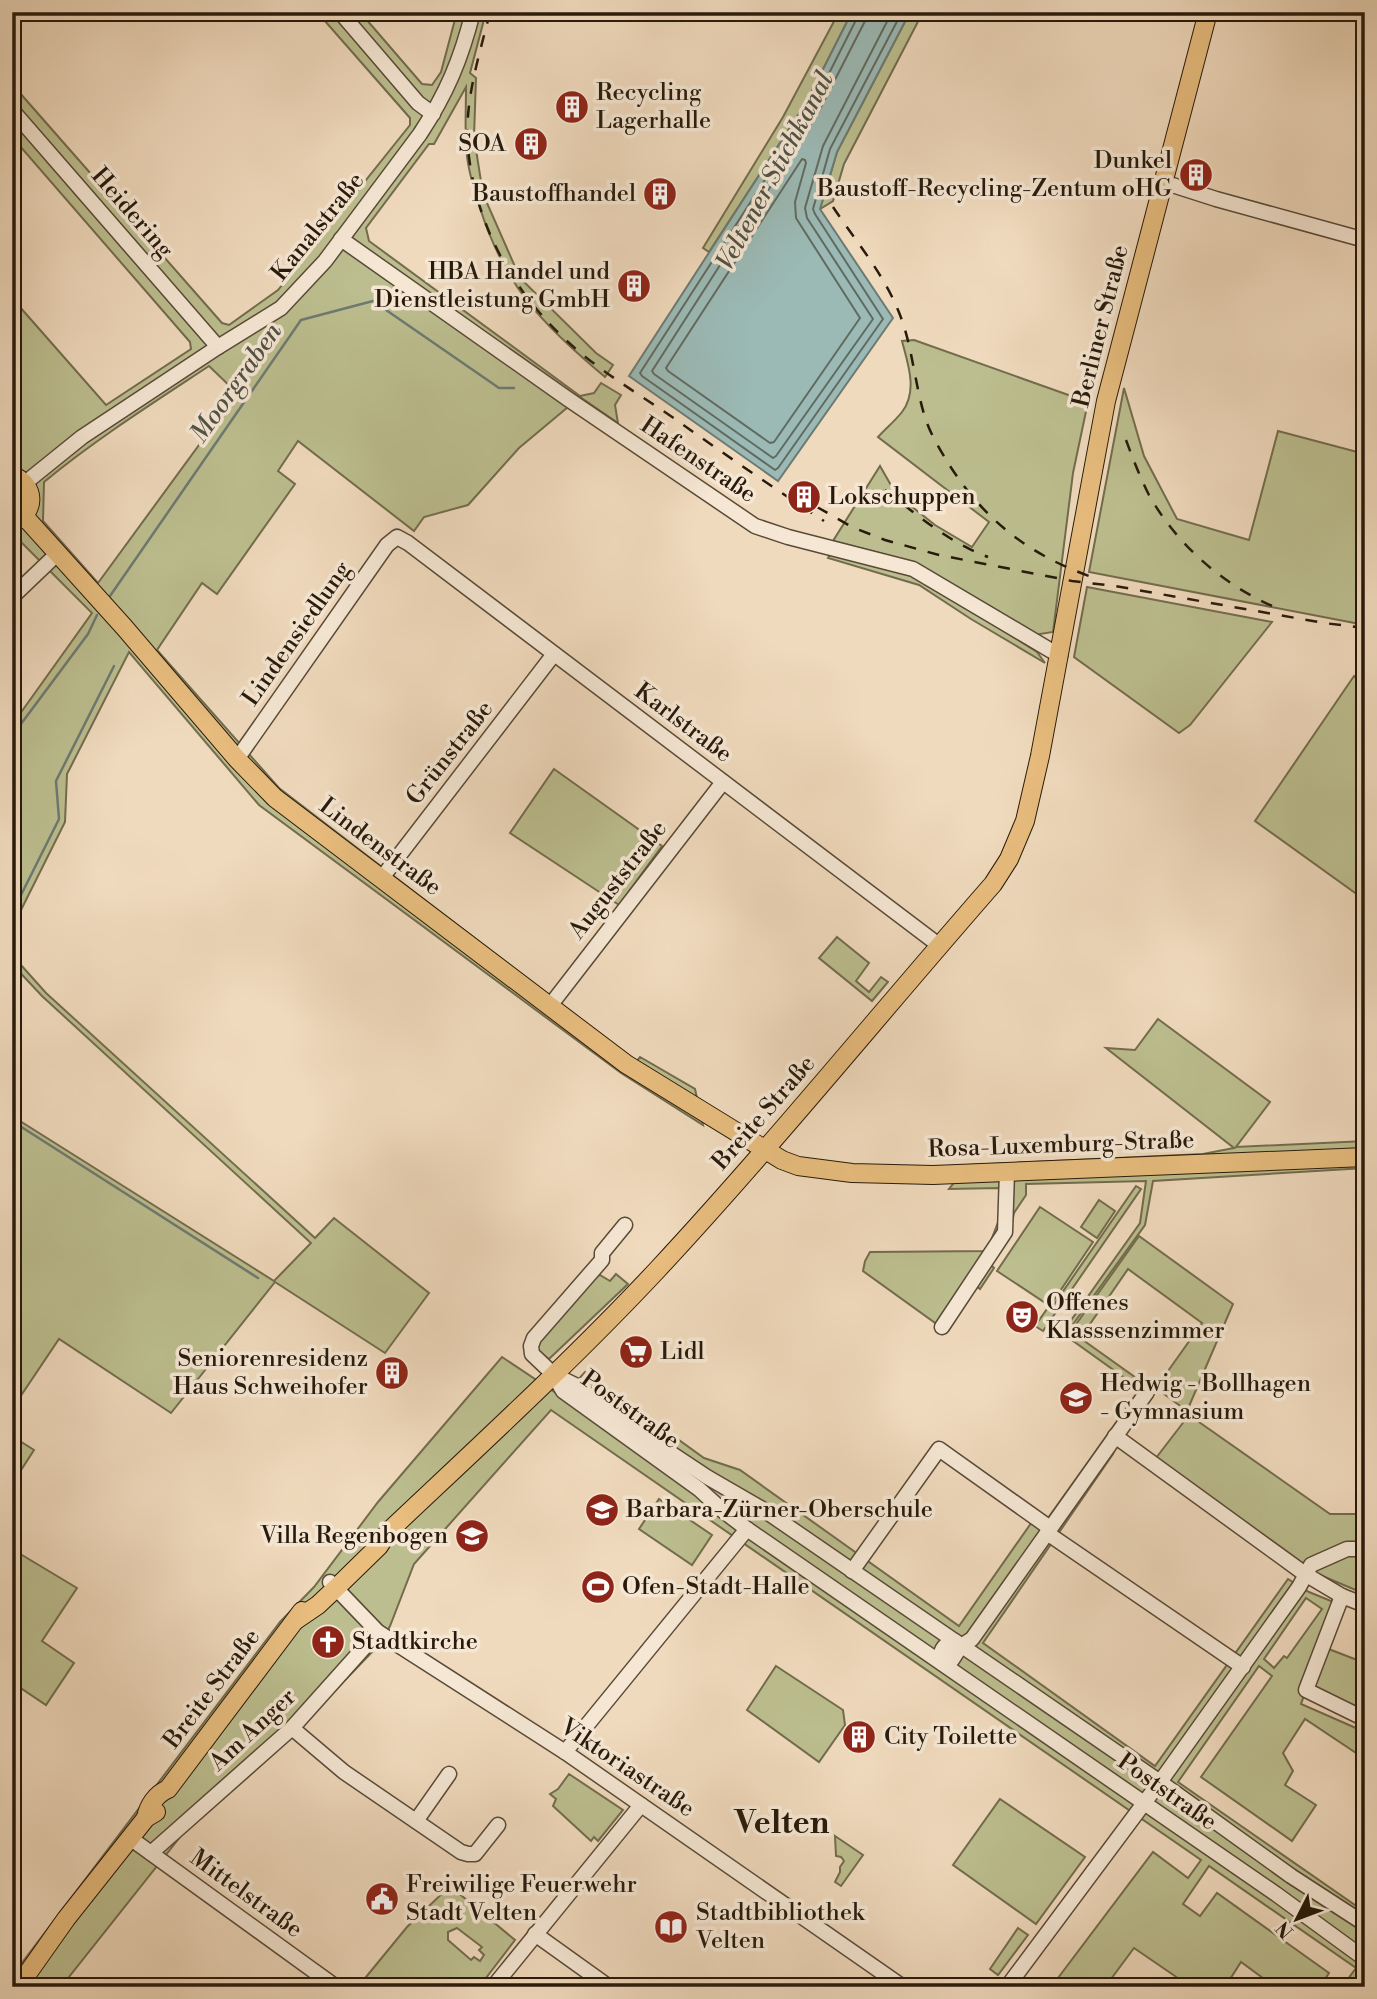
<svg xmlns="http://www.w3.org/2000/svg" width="1377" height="1999" viewBox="0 0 1377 1999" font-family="'Libre Bodoni',serif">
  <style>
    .green { fill: #bcbe8f; stroke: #726c4d; stroke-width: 2; fill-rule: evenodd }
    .water { fill: #9bbab6; stroke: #6d7a72; stroke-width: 2 }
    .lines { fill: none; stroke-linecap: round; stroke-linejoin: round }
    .shore { stroke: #616a60; stroke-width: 2 }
    .stream { stroke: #6d7a72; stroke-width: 2.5 }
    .minor-casing { stroke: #594a38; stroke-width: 17 }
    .major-casing { stroke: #271a0b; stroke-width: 20 }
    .minor { stroke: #f5e7d4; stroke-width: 14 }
    .major { stroke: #e8bd7e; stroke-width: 18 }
    .rail { stroke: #271a0b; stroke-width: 2.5; stroke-dasharray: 12 12; stroke-linecap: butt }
    .labels { text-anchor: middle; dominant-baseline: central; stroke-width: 7; stroke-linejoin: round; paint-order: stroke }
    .poi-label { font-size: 24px; fill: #271a0b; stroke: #f5e7d4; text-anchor: start }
    .street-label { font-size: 24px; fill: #271a0b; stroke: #f5e7d4 }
    .water-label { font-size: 26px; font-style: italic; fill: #505247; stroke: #f5e7d4 }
    .district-label { font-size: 32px; font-weight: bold; fill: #271a0b; stroke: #f5e7d4 }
  </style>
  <rect width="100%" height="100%" fill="#f0dabd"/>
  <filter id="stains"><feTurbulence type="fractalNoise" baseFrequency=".00286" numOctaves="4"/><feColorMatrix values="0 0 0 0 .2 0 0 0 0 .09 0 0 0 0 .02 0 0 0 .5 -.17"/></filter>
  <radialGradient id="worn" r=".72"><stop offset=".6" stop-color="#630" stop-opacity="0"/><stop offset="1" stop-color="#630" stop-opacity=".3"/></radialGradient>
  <!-- green -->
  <g class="green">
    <path d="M 317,12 L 360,12 L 422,84 L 432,85 L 441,72 L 457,12 L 486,12 L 470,73 L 476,78 L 474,137 L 483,194 L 520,278 L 596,353 L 613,365 L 605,377 C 543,325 505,287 480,208 C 473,187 467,167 466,146 C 465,126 466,106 466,87 L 434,144 L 429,144 L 366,228 L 369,241 L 580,396 L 594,393 L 601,383 L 621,395 L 615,405 L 618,423 L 580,397 L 519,448 L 468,505 L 424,517 L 414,531 L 298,441 L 278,471 L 295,484 L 217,594 L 202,583 L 157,650 L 279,788 L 636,1062 L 640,1057 L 695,1089 L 703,1125 L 621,1073 L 259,805 L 129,652 L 67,774 L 65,822 L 12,928 L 12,725 L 92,613 L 16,537 L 12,537 L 12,395 L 16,392 L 12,388 L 12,298 L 106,405 L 191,349 L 190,342 L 12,137 L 12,84 L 222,323 L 229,325 L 278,290 L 410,125 L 410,118 ZM 209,366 L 237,393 L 98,583 L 43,521 L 44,482 C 96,439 153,403 209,366 Z"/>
    <polygon points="839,12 852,12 806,103 709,252 703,248 783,117"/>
    <polygon points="910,12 923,12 844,164 833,201 820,209 837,152"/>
    <path d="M 914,340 L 1088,402 L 1073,473 L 1053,632 L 1034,635 L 909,561 L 833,541 L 880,466 L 896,494 L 935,525 L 972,547 L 989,522 L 878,437 C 885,429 895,421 902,412 C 918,391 908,364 902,341 Z"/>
    <polygon points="1124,388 1144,456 1177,519 1249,540 1278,431 1365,454 1365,625 1089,572"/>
    <polygon points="831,553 921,578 1037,652 1045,663 971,619 919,585 828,558"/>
    <polygon points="1087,587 1272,622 1190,725 1179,733 1074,657"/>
    <polygon points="1354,676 1365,688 1365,900 1255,821"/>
    <polygon points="554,769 662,846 619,905 510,833"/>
    <polygon points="837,937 869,963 856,981 869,992 881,977 888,982 872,1001 819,958"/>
    <polygon points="12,955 46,993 315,1238 334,1218 429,1293 385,1353 275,1282 171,1413 59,1339 12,1409 12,1116 274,1281 311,1243 42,996 12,964"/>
    <path d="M 1158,1019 L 1270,1102 L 1236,1147 L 1365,1141 L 1365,1168 L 1153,1181 L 1145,1225 L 1069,1330 L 1153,1390 L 1122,1433 L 1113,1454 L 983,1643 L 1155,1766 L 1288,1579 L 1309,1592 L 1336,1603 L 1301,1683 L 1306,1690 L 1301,1704 L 1365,1732 L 1365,1759 L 1305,1719 L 1283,1753 L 1293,1771 L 1285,1785 L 1316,1805 L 1292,1841 L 1201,1777 L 1272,1676 L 1259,1666 L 1178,1782 L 1365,1912 L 1365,1987 L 1342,1987 L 1356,1968 L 1209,1866 L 1183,1904 L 1200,1916 L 1217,1893 L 1329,1973 L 1320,1987 L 1275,1987 L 1241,1962 L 1225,1987 L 1191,1987 L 1134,1948 L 1105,1987 L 1070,1987 L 1058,1978 L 1153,1852 L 1188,1878 L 1201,1860 L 551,1410 L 414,1564 L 390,1626 L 379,1645 L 293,1734 L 192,1822 L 61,1987 L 12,1987 L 12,1976 L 280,1622 L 314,1587 L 378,1502 L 502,1357 L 562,1397 L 585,1372 L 704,1458 L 740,1470 L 959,1626 L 1034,1519 L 1043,1525 L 1140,1389 L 1062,1333 L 1140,1223 L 1146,1181 L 1026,1184 L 1026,1195 L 1014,1213 L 1010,1232 L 990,1264 L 994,1268 L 980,1289 L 976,1286 L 945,1330 L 863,1271 L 865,1261 L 870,1252 L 987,1251 L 1000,1217 L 1000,1188 L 949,1189 L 968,1165 L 1203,1154 L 1234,1148 L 1106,1048 L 1135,1050 ZM 1306,1598 L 1322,1609 L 1287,1658 L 1284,1656 L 1274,1668 L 1264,1659 Z"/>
    <polygon points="1136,1186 1141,1189 1043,1331 1035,1326 1047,1309 1050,1310"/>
    <polygon points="1099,1200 1115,1211 1097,1238 1081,1227"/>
    <polygon points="1040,1207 1093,1242 1050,1306 997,1271"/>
    <polygon points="1139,1236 1233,1304 1187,1411 1156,1388 1202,1323 1128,1269 1081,1337 1072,1330"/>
    <polygon points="616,1274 628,1284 549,1359 539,1352 537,1346 538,1339 593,1277 600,1275 610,1281"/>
    <polygon points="1189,1415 1330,1514 1365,1514 1365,1594 1320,1575 1301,1563 1156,1458"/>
    <polygon points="12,1436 34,1450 12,1484"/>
    <polygon points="659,1499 712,1535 692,1565 639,1529"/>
    <polygon points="12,1549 77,1588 42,1641 74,1663 46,1705 19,1687 12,1698"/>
    <polygon points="1326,1648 1365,1663 1365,1715 1311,1688"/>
    <polygon points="776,1666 843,1710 845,1725 819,1762 747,1710"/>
    <polygon points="569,1774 623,1810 598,1841 594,1837 591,1841 553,1806 556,1799 550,1794 558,1789"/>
    <polygon points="1000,1799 1085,1857 1036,1924 953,1865"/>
    <polygon points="835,1836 863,1855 841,1886 835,1882 840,1872 840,1867 844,1861 841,1857 836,1856"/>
    <path d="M 450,1886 L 515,1940 L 479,1987 L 371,1987 L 373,1983 L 366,1977 L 407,1927 ZM 457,1928 L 482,1947 L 479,1950 L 484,1955 L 480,1961 L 474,1957 L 471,1960 L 448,1940 L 448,1932 Z"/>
    <polygon points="1018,1928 1028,1935 998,1975 990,1969"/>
  </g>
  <!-- water -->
  <polygon class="water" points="852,12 910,12 837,152 820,209 893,318 778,481 629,376 806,103"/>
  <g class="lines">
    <!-- shore -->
    <g class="shore">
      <polyline points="858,12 857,18 812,107 640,373 642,376 775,470 778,468 883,319 815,214 813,209 830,149 902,12"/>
      <polyline points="867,12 865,21 819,111 652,371 654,374 773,458 776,456 873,319 807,218 805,208 823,146 892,12"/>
      <polygon points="802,159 805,160 806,163 795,202 796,218 860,318 774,442 770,443 668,371 666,368"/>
    </g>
    <!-- stream -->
    <g class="stream">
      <polyline points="110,596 301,320 373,301 499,388 514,388"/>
      <polyline points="12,736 88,634 97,615"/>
      <polyline points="12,913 59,819 56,781 114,666"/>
      <polyline points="12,1121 258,1278"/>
    </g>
    <!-- minor casing -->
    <g class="minor-casing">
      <g id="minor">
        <polyline points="340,12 418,103 433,114"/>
        <polyline points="12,110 218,347"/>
        <polyline points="1163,182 1216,199 1365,240"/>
        <polyline points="341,239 568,399 755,526 788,537 913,569 1060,656"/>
        <path d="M 25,483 L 82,437 L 218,347 L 281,308 L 325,261 L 420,134 C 447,93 461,59 473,12"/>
        <polyline points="12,597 57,554"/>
        <polyline points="237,759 387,545 397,537 408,543 940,946"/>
        <polyline points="381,879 554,654"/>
        <polyline points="549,1007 723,782"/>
        <polyline points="625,1225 602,1253 602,1260 534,1338 531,1346 532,1354 553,1374 563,1391 699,1489 722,1510 747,1529 1276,1894 1365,1959"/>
        <polyline points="942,1327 1005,1232 1007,1172"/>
        <polyline points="553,1374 575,1385 624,1422 707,1477 764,1510 1160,1782 1291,1876 1365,1924"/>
        <polyline points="1115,1436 1305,1574 1342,1596 1365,1605"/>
        <polyline points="1047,1533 1243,1667"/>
        <polyline points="852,1571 939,1449 1050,1528"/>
        <polyline points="330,1582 378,1632 565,1752 903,1987"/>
        <polyline points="1342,1596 1306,1690 1365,1719"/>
        <path d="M 955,1641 C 943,1644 938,1652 942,1663 L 952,1660 L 961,1646 L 972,1639 L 1147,1392"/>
        <polyline points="292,1728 344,1772 461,1852 468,1854 475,1854 498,1825"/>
        <polyline points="565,1752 747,1529"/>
        <polyline points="416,1821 449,1774"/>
        <polyline points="130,1838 336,1987"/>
        <polyline points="151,1853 292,1728 378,1632"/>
        <polyline points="535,1934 609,1987"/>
        <polyline points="493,1987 641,1805"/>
        <polyline points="1007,1987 1165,1775 1299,1587 1311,1565 1347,1549 1365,1549"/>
      </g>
    </g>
    <!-- major casing -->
    <g class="major-casing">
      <g id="major">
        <path d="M 12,475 C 36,485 37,513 12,523"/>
        <polyline points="24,516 124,627 237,759 275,798 626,1064 782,1160 798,1166 852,1173 933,1175 1365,1157"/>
        <path d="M 296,1620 L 318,1605 L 336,1588 L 379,1546 L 388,1532 C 479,1446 573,1360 658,1269 C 774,1144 881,1012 993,884 L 1009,859 L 1025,821 L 1040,756 L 1106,401 L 1208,12"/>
        <path d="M 146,1818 C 148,1806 156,1794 168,1789 L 302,1611"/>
        <polyline points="18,1987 66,1919 146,1818 156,1812"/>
      </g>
    </g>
    <!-- minor -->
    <use href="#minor" class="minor"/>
    <!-- major -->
    <use href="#major" class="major"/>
    <!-- rail -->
    <g class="rail">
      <path d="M 490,12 C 479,57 464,101 468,148 C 476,233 521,306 588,359 C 615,380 646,399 675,419 C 724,454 774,488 824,521"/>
      <path d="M 833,207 C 855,240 883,273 898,310 C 912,343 914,380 924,414 C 929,432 940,450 950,466 C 985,520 1028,554 1089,576"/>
      <path d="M 1126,440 C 1133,459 1140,477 1149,495 C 1177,545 1224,586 1277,608"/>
      <path d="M 885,490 C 917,515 948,542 988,557"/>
      <polyline points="817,507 852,527 885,540 939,555 1072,581 1115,586 1324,623 1365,628"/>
    </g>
  </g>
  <!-- icons -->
  <defs>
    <g id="building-disc" transform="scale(1.75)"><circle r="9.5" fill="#8f2418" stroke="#f5e7d4"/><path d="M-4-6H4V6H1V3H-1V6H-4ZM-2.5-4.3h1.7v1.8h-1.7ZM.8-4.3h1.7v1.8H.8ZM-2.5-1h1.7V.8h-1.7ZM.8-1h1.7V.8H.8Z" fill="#fff"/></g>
    <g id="theatre-disc" transform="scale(1.75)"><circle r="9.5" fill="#8f2418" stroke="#f5e7d4"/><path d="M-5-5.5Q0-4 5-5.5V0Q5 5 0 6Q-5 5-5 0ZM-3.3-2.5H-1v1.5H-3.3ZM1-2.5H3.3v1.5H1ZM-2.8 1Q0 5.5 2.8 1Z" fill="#fff"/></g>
    <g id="supermarket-disc" transform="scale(1.75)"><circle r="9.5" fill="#8f2418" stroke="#f5e7d4"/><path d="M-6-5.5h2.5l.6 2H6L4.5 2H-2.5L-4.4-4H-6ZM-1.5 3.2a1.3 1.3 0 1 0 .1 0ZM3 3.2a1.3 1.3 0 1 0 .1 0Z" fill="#fff"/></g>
    <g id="school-disc" transform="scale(1.75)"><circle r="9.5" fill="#8f2418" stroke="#f5e7d4"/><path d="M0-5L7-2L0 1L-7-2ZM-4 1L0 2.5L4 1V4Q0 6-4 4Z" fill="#fff"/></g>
    <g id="stadium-disc" transform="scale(1.75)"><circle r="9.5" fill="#8f2418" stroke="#f5e7d4"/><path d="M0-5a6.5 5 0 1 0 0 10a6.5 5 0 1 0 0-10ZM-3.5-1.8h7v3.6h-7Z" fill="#fff"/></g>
    <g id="church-disc" transform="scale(1.75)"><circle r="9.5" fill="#8f2418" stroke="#f5e7d4"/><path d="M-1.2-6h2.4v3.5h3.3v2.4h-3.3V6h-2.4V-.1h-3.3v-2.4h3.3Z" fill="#fff"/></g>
    <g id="civic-disc" transform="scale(1.75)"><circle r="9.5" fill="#8f2418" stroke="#f5e7d4"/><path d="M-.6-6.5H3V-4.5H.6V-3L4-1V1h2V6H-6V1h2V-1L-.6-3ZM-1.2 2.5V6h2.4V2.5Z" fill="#fff"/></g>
    <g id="library-disc" transform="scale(1.75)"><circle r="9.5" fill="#8f2418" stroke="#f5e7d4"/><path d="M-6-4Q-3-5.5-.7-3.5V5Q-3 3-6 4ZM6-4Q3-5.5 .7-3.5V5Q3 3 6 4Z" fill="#fff"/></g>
  </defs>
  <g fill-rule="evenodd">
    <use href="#building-disc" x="572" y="107"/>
    <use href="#building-disc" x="531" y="144"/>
    <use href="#building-disc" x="1196" y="175"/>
    <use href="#building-disc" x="660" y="194"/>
    <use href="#building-disc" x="634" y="286"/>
    <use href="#building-disc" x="804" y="497"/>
    <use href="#theatre-disc" x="1022" y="1317"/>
    <use href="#supermarket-disc" x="636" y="1352"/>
    <use href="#building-disc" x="392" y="1373"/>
    <use href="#school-disc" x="1076" y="1398"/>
    <use href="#school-disc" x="602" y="1510"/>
    <use href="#school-disc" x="472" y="1536"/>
    <use href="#stadium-disc" x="598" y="1587"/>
    <use href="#church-disc" x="328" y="1642"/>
    <use href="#building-disc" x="859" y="1737"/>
    <use href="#civic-disc" x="382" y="1899"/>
    <use href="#library-disc" x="671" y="1927"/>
  </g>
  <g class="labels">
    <!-- poi labels -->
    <g class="poi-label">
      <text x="596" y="93">Recycling<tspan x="596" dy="28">Lagerhalle</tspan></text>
      <text x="506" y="144" text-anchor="end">SOA</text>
      <text x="1172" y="161" text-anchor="end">Dunkel<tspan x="1172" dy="28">Baustoff-Recycling-Zentum oHG</tspan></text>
      <text x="636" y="194" text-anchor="end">Baustoffhandel</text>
      <text x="610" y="272" text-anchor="end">HBA Handel und<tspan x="610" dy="28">Dienstleistung GmbH</tspan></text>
      <text x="828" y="497">Lokschuppen</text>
      <text x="1046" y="1303">Offenes<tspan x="1046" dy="28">Klasssenzimmer</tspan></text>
      <text x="660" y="1352">Lidl</text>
      <text x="368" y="1359" text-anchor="end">Seniorenresidenz<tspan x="368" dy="28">Haus Schweihofer</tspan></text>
      <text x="1100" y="1384">Hedwig - Bollhagen<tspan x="1100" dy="28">- Gymnasium</tspan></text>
      <text x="626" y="1510">Barbara-Zürner-Oberschule</text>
      <text x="448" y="1536" text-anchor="end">Villa Regenbogen</text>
      <text x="622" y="1587">Ofen-Stadt-Halle</text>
      <text x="352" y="1642">Stadtkirche</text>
      <text x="884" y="1737">City Toilette</text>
      <text x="406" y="1885">Freiwilige Feuerwehr<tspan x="406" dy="28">Stadt Velten</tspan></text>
      <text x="696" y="1913">Stadtbibliothek<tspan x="696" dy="28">Velten</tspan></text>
    </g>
    <!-- street labels -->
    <g class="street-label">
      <text transform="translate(132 213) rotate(49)">Heidering</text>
      <text transform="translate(318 227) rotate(-51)">Kanalstraße</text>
      <text transform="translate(1101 326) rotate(-76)">Berliner Straße</text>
      <text transform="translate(698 460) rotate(34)">Hafenstraße</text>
      <text transform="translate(297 634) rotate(-55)">Lindensiedlung</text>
      <text transform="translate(683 723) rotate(37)">Karlstraße</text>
      <text transform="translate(450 753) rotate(-52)">Grünstraße</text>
      <text transform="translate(380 847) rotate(37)">Lindenstraße</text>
      <text transform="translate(618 880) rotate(-52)">Auguststraße</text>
      <text transform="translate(764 1113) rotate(-49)">Breite Straße</text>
      <text transform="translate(1061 1145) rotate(-2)">Rosa-Luxemburg-Straße</text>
      <text transform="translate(630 1410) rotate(36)">Poststraße</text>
      <text transform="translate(212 1689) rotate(-53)">Breite Straße</text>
      <text transform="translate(253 1730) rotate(-43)">Am Anger</text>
      <text transform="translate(627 1768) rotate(34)">Viktoriastraße</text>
      <text transform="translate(1167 1792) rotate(35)">Poststraße</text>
      <text transform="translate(246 1894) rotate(36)">Mittelstraße</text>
    </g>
    <!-- water labels -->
    <g class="water-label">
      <text transform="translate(775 171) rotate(-62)">Veltener Stichkanal</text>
      <text transform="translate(236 383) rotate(-55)">Moorgraben</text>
    </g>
    <!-- district labels -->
    <g class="district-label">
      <text x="782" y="1823">Velten</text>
    </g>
  </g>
  <!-- margin -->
  <rect width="1377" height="1999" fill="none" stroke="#f0dabd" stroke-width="42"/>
  <rect x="14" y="14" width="1349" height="1971" fill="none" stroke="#271a0b" stroke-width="3.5"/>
  <rect x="21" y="21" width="1335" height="1957" fill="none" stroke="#271a0b" stroke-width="2"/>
  <!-- north arrow -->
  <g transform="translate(1297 1919) rotate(228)" stroke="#f5e7d4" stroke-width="5" paint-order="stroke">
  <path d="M0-5L12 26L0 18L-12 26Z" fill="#271a0b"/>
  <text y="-10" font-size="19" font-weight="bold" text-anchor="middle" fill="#271a0b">N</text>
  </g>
  <rect width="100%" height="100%" filter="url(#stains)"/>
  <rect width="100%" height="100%" fill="url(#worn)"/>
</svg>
